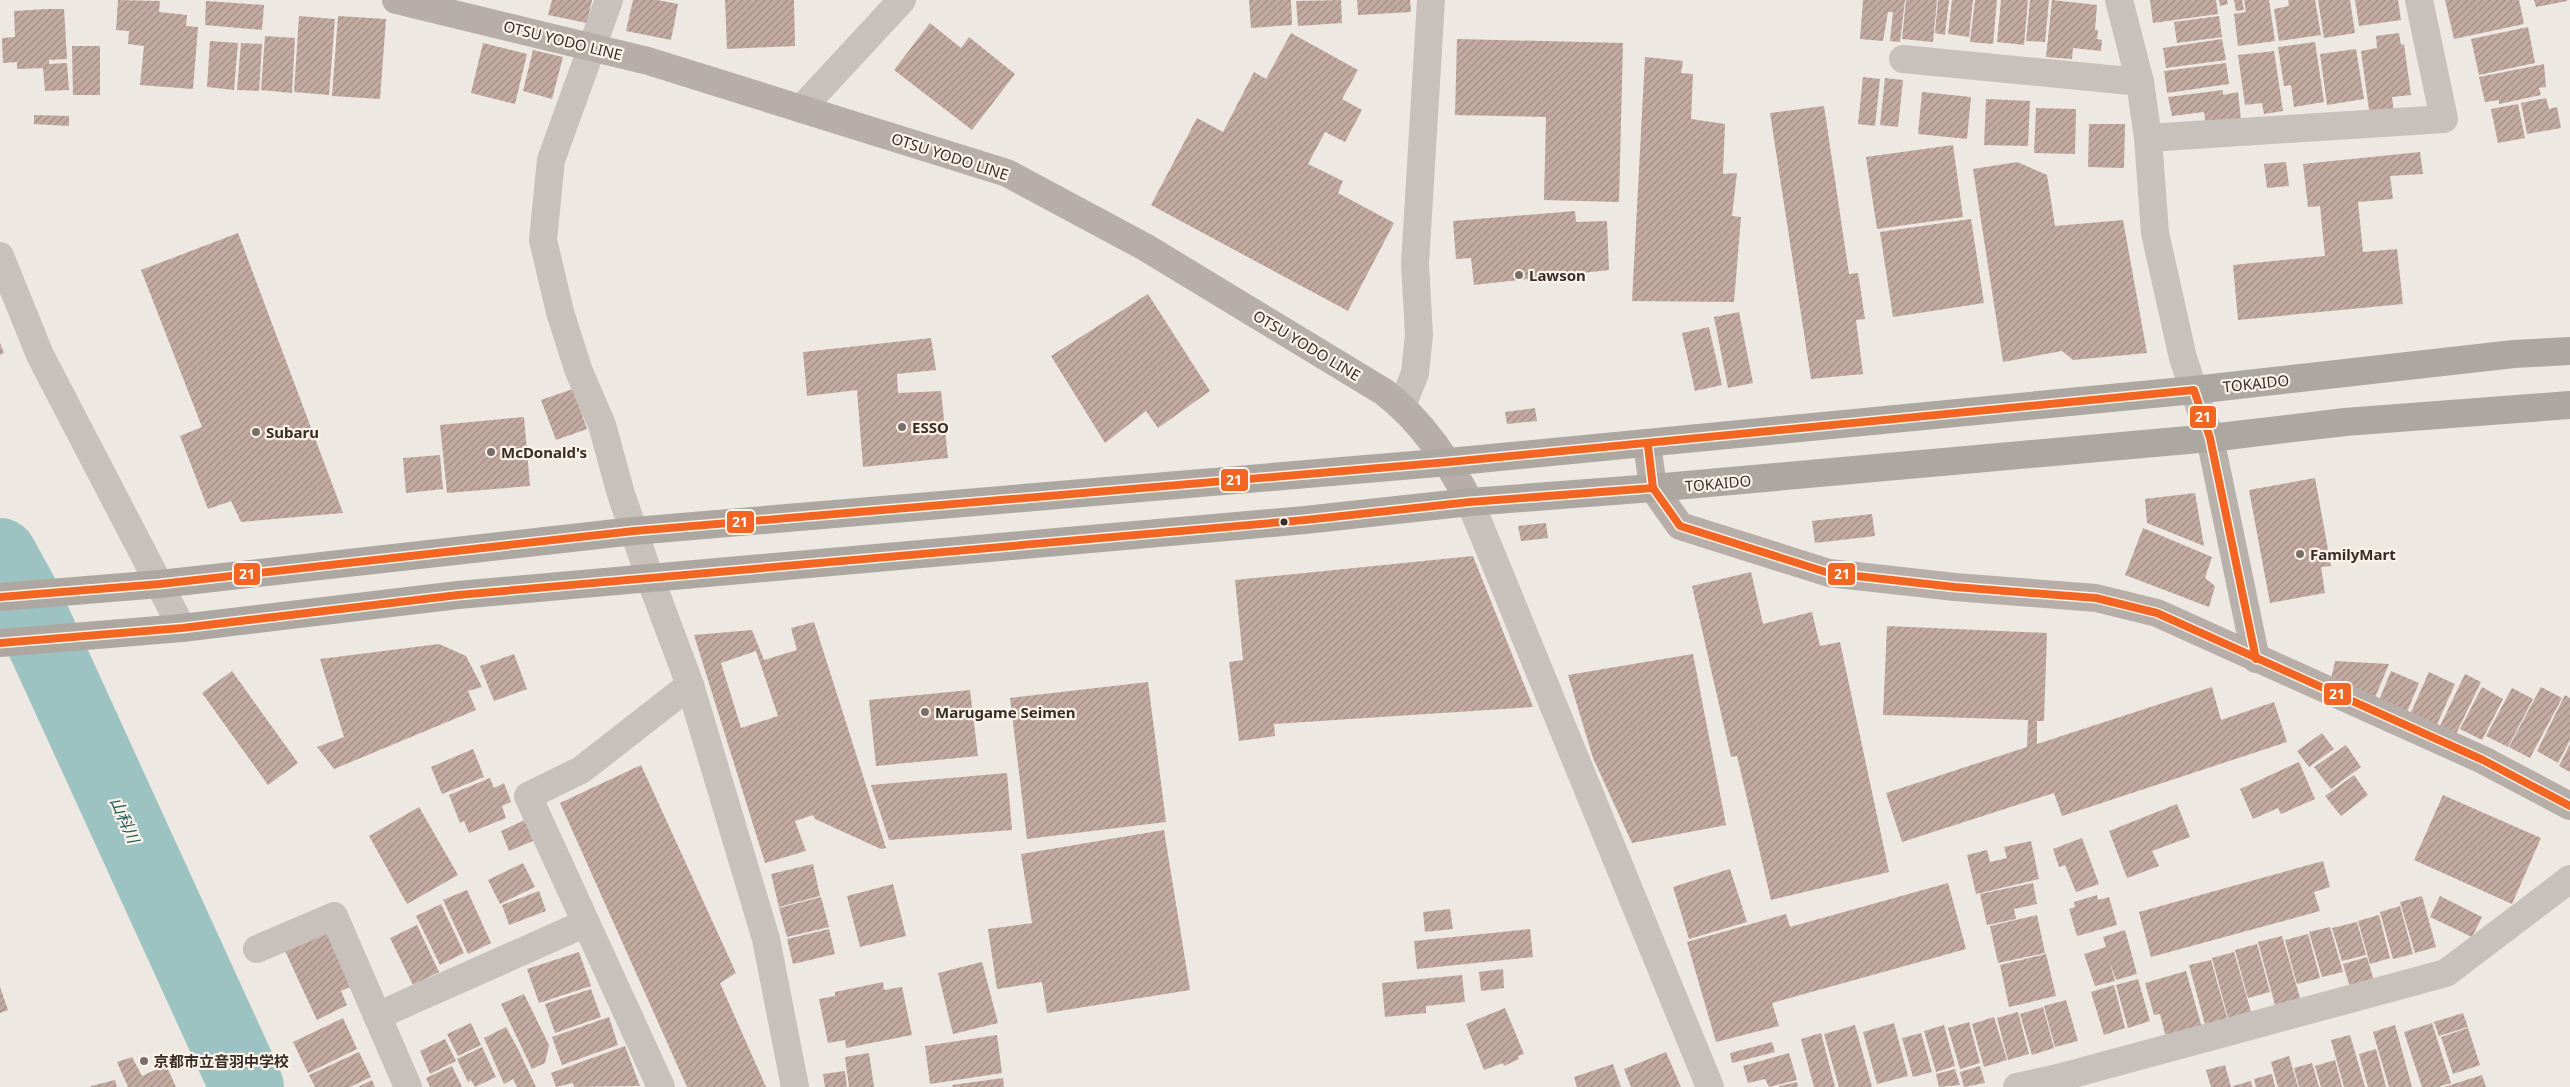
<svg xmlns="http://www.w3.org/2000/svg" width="2570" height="1087" viewBox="0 0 2570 1087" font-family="'Noto Sans','Noto Sans JP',sans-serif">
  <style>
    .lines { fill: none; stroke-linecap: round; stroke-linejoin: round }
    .river { stroke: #9cc2c1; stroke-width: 74 }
    .building { fill: url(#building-hatch); fill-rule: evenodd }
    .street { stroke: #c8c0ba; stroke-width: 28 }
    .secondary { stroke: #b8b0ab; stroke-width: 28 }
    .primary { stroke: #b7aea9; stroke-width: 28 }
    .highway { stroke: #ada7a1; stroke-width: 28 }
    .bus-1-casing { stroke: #fbf2e9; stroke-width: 11 }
    .bus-1 { stroke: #f26522; stroke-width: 8 }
    .poi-dot { fill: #786e69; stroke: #fbf2e9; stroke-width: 2 }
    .bus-dot { fill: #392d28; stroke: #fbf2e9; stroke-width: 2 }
    .labels { text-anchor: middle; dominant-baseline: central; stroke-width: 4.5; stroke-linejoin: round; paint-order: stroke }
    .street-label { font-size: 15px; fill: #392d28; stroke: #fbf2e9 }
    .poi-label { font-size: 15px; font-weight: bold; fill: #392d28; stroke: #fbf2e9; text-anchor: start }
    .water-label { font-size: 16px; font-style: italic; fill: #1b5b5d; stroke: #fbf2e9 }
    .line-badge { stroke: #fbf2e9; stroke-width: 2 }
    .badge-label { font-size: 14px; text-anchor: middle; font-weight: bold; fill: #fff }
  </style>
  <defs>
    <pattern id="building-hatch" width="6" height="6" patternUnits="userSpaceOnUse" patternTransform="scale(1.25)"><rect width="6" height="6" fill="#c3aba2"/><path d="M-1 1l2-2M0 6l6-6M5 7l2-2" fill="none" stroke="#9f8c84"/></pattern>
  </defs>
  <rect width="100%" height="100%" fill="#eee8e2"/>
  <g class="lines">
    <!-- river -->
    <polyline class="river" points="0,555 23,597 247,1087"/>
  </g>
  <!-- building -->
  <g class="building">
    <polygon points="118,0 160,1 159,12 187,15 186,26 198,27 193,89 140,85 144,46 128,44 129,31 116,30"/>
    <polygon points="552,0 592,0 587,23 548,15"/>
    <polygon points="633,0 657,0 678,4 671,40 626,31"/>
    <polygon points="725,0 794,0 795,46 727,49"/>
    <polygon points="1249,0 1291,0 1292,25 1251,28"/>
    <polygon points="1341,0 1342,23 1298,26 1296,1"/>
    <polygon points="1357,0 1410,0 1411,12 1358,15"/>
    <polygon points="1863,0 1905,0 1900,42 1890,41 1893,12 1888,12 1883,41 1860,39"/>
    <polygon points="1906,0 1937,0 1933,42 1902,39"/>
    <polygon points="1938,0 1949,0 1945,35 1935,33"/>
    <polygon points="1952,0 1973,0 1969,37 1948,34"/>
    <polygon points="1975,0 1997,0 1993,44 1970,42"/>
    <polygon points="2001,0 2028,0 2024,45 1997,42"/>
    <polygon points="2030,0 2049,0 2045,42 2026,41"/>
    <polygon points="2052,0 2097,5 2095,30 2098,30 2097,39 2102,40 2101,51 2073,48 2072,59 2046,57"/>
    <polygon points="2150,0 2216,0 2218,14 2153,23"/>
    <polygon points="2219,0 2227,0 2228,4 2220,6"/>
    <polygon points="2234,0 2242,0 2244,10 2236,11"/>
    <polygon points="2244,0 2269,0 2275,41 2238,46 2234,14 2246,12"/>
    <polygon points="2288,0 2315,0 2321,35 2279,41 2274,9 2289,6"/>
    <polygon points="2318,0 2350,0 2355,33 2324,38"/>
    <polygon points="2355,0 2398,0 2401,20 2359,26"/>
    <polygon points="2445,0 2519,0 2524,24 2454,39"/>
    <polygon points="2534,0 2567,0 2567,1 2536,7"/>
    <polygon points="206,1 264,5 262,30 205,25"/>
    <polygon points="47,9 64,9 67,59 49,60 49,64 67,63 69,90 45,91 43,68 17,69 17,62 3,63 2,38 15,37 14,11"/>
    <polygon points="299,16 335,19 329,95 294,92"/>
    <polygon points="338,16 386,19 380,99 332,96"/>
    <polygon points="2219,16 2222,37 2177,43 2174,22"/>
    <polygon points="930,23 961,48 969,37 1015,74 972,130 894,70"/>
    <polygon points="2528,27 2535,63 2479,75 2471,39"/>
    <polygon points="1291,33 1358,70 1342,99 1362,110 1345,142 1325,132 1308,164 1343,181 1338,193 1394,223 1348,311 1151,205 1197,118 1223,132 1254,72 1266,79"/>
    <polygon points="2399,33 2401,45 2404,44 2411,95 2392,97 2394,114 2370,117 2361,51 2377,48 2376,36"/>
    <polygon points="265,36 295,38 292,93 261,90"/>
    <polygon points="1457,39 1623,43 1619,202 1544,200 1546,117 1455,115"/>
    <polygon points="2222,39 2226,60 2166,68 2163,48"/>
    <polygon points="210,41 238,43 234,90 207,87"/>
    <polygon points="2315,42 2324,102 2294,107 2291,85 2284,86 2278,47"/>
    <polygon points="241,43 262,44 259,91 237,90"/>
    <polygon points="483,43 527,54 515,104 471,93"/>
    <polygon points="72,46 100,46 100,95 73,95"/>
    <polygon points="2356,49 2364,99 2327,105 2320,54"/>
    <polygon points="533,50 563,57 552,99 523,91"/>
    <polygon points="2274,51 2283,111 2264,114 2262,103 2245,105 2238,55"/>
    <polygon points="1645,57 1683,61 1681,73 1693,74 1691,119 1725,124 1723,174 1737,173 1732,216 1741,217 1734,302 1632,301"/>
    <polygon points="2226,63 2229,84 2167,93 2164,71"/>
    <polygon points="2544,64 2546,87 2539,88 2541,95 2499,104 2499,100 2485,102 2479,77"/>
    <polygon points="1863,77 1880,79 1875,126 1858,124"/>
    <polygon points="1885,78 1903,80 1898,127 1880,125"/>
    <polygon points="2223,90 2223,95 2238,92 2241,120 2206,125 2204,112 2172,116 2168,97"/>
    <polygon points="1922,92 1971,97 1967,139 1918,134"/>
    <polygon points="2546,98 2549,109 2557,107 2561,128 2527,134 2521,103"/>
    <polygon points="1986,99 2030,101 2028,146 1984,145"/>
    <polygon points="2518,104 2525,138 2498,143 2491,109"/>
    <polygon points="1824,106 1849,274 1858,273 1865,319 1856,320 1863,374 1811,379 1770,113"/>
    <polygon points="2036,108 2076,109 2075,154 2034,153"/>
    <polygon points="34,115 69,116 69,126 34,124"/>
    <polygon points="2089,124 2125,124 2124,168 2088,167"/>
    <polygon points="1953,145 1963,217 1877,229 1866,157"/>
    <polygon points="2420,152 2423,174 2390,176 2393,199 2358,202 2363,252 2397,249 2403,304 2238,320 2233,265 2325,256 2320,206 2308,207 2303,164"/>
    <polygon points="2017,162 2047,175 2055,226 2123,220 2147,353 2073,360 2062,351 2003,362 1973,169"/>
    <polygon points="2286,162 2289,186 2267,188 2264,164"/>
    <polygon points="1575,211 1576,222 1607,221 1609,270 1474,285 1471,258 1456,259 1453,221"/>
    <polygon points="1971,219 1984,303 1893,317 1880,232"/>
    <polygon points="238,233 343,513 241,522 231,501 208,509 180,436 202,427 141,270"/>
    <polygon points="1148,294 1210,391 1158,428 1146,411 1105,443 1051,356"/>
    <polygon points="1739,312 1753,383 1728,388 1714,317"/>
    <polygon points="1709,327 1722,385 1695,391 1682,333"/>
    <polygon points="931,338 936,370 897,374 898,393 941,391 948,458 863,467 857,390 807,396 803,352"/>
    <polygon points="0,343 4,353 0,355"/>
    <polygon points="573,389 587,429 556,440 541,400"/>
    <polygon points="1535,408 1537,421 1507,424 1505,412"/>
    <polygon points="524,417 530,486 447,493 440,425"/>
    <polygon points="440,455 443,489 406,493 403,458"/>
    <polygon points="2315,478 2331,566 2321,567 2325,593 2270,603 2249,490"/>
    <polygon points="2195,493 2204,546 2147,523 2145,499"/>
    <polygon points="1872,514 1875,536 1815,543 1812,521"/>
    <polygon points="1546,523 1548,538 1521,541 1518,526"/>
    <polygon points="2143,528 2212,557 2205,578 2215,586 2209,607 2125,575"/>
    <polygon points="1473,556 1533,707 1274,724 1275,736 1239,741 1229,662 1243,660 1235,580"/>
    <polygon points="1751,572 1763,624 1812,612 1820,646 1840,642 1889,872 1771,900 1737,756 1731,757 1692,586"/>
    <path d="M 814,622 L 886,848 L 881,849 L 815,819 L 813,815 L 795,821 L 806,851 L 765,863 L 694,635 L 752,630 L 764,660 L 797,650 L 791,628 ZM 756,651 L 778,716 L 741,728 L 721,663 Z"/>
    <polygon points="1887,626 2047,633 2044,721 2037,721 2037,744 2212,687 2221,720 2274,702 2287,742 2062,816 2054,793 1902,842 1886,793 2027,747 2028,720 1883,715"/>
    <polygon points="439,644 466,656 482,687 468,691 476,710 334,769 317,747 344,737 320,659"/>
    <polygon points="514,654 527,689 494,701 480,666"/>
    <polygon points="1693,654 1726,825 1632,843 1593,758 1568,675"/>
    <polygon points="2335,661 2389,664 2374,700 2331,679"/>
    <polygon points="232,671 298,763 268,785 202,693"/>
    <polygon points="2391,671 2419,683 2405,717 2377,705"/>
    <polygon points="2429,672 2455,684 2434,731 2408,719"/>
    <polygon points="2465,674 2481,682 2454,738 2438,730"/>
    <polygon points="1148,682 1166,822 1027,839 1010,698"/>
    <polygon points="2482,687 2503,699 2482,740 2460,729"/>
    <polygon points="2541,687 2562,698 2530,758 2509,747"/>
    <polygon points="2512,688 2533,699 2508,747 2486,736"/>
    <polygon points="970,690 978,756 876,766 869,700"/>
    <polygon points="2565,695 2570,698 2570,740 2558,763 2537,751"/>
    <polygon points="2322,733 2334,749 2309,767 2297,751"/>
    <polygon points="2570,744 2570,772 2559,766"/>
    <polygon points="2346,745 2361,767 2331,789 2314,767"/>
    <polygon points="473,749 484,777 442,794 431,767"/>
    <polygon points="2299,762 2315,799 2281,814 2278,808 2253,819 2240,789"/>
    <polygon points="641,765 736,973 720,983 766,1087 687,1087 560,803"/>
    <polygon points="1007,773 1012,830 889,840 871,785"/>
    <polygon points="2354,775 2368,795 2341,816 2325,796"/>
    <polygon points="490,778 494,788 504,783 511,802 502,806 506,818 469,833 464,821 460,823 449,795"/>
    <polygon points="2443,795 2541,838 2512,904 2414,860"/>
    <polygon points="2177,804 2190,837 2152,851 2159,866 2127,878 2109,831"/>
    <polygon points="419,807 458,875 407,904 369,836"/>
    <polygon points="525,820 533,841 509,851 501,831"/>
    <polygon points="1164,830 1190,990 1047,1013 1042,982 997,989 988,929 1032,923 1021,854"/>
    <polygon points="2082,838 2099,884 2076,892 2065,865 2059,867 2053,849"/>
    <polygon points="2031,841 2039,879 1976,894 1967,855 1987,850 1990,862 2007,858 2004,847"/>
    <polygon points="2323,861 2330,887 2314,892 2320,911 2151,957 2139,912"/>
    <polygon points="523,863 535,887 500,904 488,880"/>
    <polygon points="813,864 820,896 779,907 771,874"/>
    <polygon points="1730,869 1747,922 1689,939 1673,887"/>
    <polygon points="1948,883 1966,949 1772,1003 1779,1026 1716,1042 1687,942 1786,914 1790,927"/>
    <polygon points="2033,883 2037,904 2014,909 2016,919 1987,925 1980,894"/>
    <polygon points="893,884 906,936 860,947 847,896"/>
    <polygon points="467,890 491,943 468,954 443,900"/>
    <polygon points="539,891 546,911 509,925 502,905"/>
    <polygon points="2097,895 2098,900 2109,897 2117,925 2077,936 2069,909 2075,907 2074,902"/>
    <polygon points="2422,896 2436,947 2415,953 2400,902"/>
    <polygon points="2440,896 2482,917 2472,937 2430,917"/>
    <polygon points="821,897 829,927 787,937 779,908"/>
    <polygon points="441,904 464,953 440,965 416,916"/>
    <polygon points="2400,906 2413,954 2393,959 2380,912"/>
    <polygon points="1450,909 1453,929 1425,932 1423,912"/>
    <polygon points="2037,915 2045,953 1998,963 1990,926"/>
    <polygon points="2379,915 2390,958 2370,964 2358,921"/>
    <polygon points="2357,922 2366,955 2342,961 2332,928"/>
    <polygon points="417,925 439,972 413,985 390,938"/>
    <polygon points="2330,927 2343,972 2322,977 2309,932"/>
    <polygon points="829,929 835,954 793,964 787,939"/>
    <polygon points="1530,929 1533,957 1417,969 1414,941"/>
    <polygon points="2125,930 2137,974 2116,980 2109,960 2115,981 2095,986 2084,954 2106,947 2103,937"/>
    <polygon points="327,931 352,986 341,991 347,1005 317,1020 285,951"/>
    <polygon points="2308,934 2320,978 2297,984 2285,940"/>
    <polygon points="2282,936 2300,998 2275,1005 2258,942"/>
    <polygon points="2257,944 2270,992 2248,998 2235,950"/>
    <polygon points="579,952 591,986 539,1003 527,969"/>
    <polygon points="2234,952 2251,1012 2228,1018 2212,958"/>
    <polygon points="2046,954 2056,996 2009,1007 2000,965"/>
    <polygon points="2367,957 2376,988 2352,994 2343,964"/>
    <polygon points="2211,960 2229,1025 2207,1032 2189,965"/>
    <polygon points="982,962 998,1023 953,1034 938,973"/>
    <polygon points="1503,969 1504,988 1481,991 1479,972"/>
    <polygon points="2186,971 2202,1028 2166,1038 2160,1014 2154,1015 2145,983"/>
    <polygon points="1462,975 1465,1002 1426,1006 1426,1013 1385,1017 1382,983"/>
    <polygon points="2138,979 2150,1021 2128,1028 2116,985"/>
    <polygon points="883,982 884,990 902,987 912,1035 846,1048 845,1040 828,1043 819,999 835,996 835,992"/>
    <polygon points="2114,985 2125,1028 2104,1035 2091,992"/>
    <polygon points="0,987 8,1010 0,1013"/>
    <polygon points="591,989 601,1017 555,1033 545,1004"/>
    <polygon points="524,994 549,1045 545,1063 532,1069 501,1004"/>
    <polygon points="2066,1000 2078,1041 2055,1047 2044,1006"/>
    <polygon points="2043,1007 2054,1048 2032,1055 2020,1014"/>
    <polygon points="1505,1008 1524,1054 1518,1056 1519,1059 1504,1066 1503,1063 1484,1070 1466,1024"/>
    <polygon points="2018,1012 2029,1054 2008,1060 1997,1018"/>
    <polygon points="2463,1013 2468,1027 2439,1036 2434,1022"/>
    <polygon points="609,1017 618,1045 562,1065 552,1037"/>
    <polygon points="1994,1017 2007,1060 1984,1067 1972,1024"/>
    <polygon points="343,1018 357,1049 308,1073 293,1042"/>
    <polygon points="1969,1022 1980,1063 1960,1069 1948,1028"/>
    <polygon points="471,1023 481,1045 458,1056 447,1034"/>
    <polygon points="1894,1023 1908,1076 1877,1084 1863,1032"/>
    <polygon points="2432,1023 2451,1083 2438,1087 2422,1087 2404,1032"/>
    <polygon points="1855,1025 1872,1087 1839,1087 1824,1034"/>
    <polygon points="1944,1025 1955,1066 1936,1072 1924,1031"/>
    <polygon points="2395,1025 2412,1087 2389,1087 2373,1032"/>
    <polygon points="506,1027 518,1049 536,1087 517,1087 513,1079 504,1084 484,1038"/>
    <polygon points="2468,1028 2480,1065 2453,1074 2441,1037"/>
    <polygon points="1821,1033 1835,1087 1814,1087 1801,1039"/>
    <polygon points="1921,1033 1932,1072 1913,1077 1902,1038"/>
    <polygon points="997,1035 1002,1073 930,1084 925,1046"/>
    <polygon points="2350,1035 2365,1087 2344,1087 2331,1040"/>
    <polygon points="445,1039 456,1061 430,1074 420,1051"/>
    <polygon points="1772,1042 1775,1052 1732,1063 1730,1053"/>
    <polygon points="625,1046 640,1086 574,1087 573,1083 556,1087 551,1073"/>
    <polygon points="482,1047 496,1077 475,1087 471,1080 468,1082 457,1059"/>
    <polygon points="2376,1049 2386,1087 2368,1087 2359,1054"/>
    <polygon points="359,1052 371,1077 350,1087 315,1087 309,1075"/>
    <polygon points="1666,1052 1681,1087 1631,1087 1624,1069"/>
    <polygon points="869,1053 874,1087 849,1087 845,1057"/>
    <polygon points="1789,1053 1797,1080 1769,1087 1765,1079 1748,1083 1743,1066"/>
    <polygon points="2289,1056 2298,1087 2278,1087 2271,1062"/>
    <polygon points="132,1057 142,1076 166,1065 176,1087 128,1087 117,1062"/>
    <polygon points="2335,1060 2342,1087 2321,1087 2315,1066"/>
    <polygon points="2312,1063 2319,1087 2299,1087 2294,1068"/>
    <polygon points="1613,1064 1621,1087 1577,1087 1574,1077"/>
    <polygon points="2225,1065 2231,1087 2211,1087 2206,1070"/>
    <polygon points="452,1066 462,1087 430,1087 426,1078"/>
    <polygon points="1980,1066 1985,1083 1964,1087 1960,1072"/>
    <polygon points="1955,1069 1960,1085 1939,1087 1936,1074"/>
    <polygon points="845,1071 847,1087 825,1087 823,1074"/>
    <polygon points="2272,1074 2275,1087 2256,1087 2254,1079"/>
    <polygon points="2482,1075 2486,1087 2444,1087"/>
    <polygon points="1003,1078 1004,1087 953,1087 952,1085"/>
    <polygon points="115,1080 117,1087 91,1087 91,1086"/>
    <polygon points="372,1080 375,1087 358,1087"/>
    <polygon points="2251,1081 2252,1087 2233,1087 2233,1086"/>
    <polygon points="1797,1082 1798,1087 1779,1087 1779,1086"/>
  </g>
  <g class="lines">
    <!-- street -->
    <g class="street">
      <polyline points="609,0 551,160 543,240 560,312 578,369 602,425 621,494 650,578 690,685 766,939 795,1087"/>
      <polyline points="2119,0 2140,82 2148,138 2155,233 2183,358 2210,438"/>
      <polyline points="1903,59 2140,82"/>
      <polyline points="801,109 902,0"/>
      <polyline points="2148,138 2444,119 2419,0"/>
      <polyline points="0,256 40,355 182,628"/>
      <polyline points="1402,406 1415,373 1419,335 1415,264 1431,0"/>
      <polyline points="1470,502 1710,1087"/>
      <polyline points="257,949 334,916 408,1087"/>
      <polyline points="377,1016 586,923"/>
      <polyline points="661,1087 528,796 581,770 690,685"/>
      <polyline points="2017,1087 2058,1078 2446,973 2570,879"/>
    </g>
    <!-- secondary -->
    <polyline class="secondary" points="2210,438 2256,659"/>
    <!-- primary -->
    <g class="primary">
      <path d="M 396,0 L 648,61 L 1007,173 L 1145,247 L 1384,392 C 1422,421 1448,461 1470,502"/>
      <polyline points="1647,443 1653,488 1680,526 1829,573 1955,587 2096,598 2157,613 2483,760 2570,806"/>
    </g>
    <!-- highway -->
    <g class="highway">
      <polyline points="0,597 160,584 634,531 1449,462 2194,390 2514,354 2570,351"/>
      <polyline points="0,643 182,628 458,595 1305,520 1470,502 1653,488 2210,438 2345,422 2570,405"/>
    </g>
    <!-- bus-1 casing -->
    <g class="bus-1-casing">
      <g id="bus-1">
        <polyline points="1648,446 1653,488 1680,526 1829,573 1955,587 2096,598 2157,613 2483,760 2570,806"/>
        <polyline points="0,597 160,584 634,531 1449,462 2194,390 2210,438 2256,659"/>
        <polyline points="0,643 182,628 458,595 1305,520 1470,502 1653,488"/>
      </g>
    </g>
    <!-- bus-1 -->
    <use href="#bus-1" class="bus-1"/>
  </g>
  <!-- markers -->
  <g class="poi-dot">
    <circle cx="1519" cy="275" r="5"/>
    <circle cx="902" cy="427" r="5"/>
    <circle cx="256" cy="432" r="5"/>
    <circle cx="491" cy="452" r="5"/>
    <circle cx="2300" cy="554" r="5"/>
    <circle cx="925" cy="712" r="5"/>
    <circle cx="144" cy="1061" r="5"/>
  </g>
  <circle class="bus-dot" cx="1284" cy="522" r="4.5"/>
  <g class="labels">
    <!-- street labels -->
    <g class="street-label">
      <text transform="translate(563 40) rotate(14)">OTSU YODO LINE</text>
      <text transform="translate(950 156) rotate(18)">OTSU YODO LINE</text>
      <text transform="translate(1307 345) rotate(31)">OTSU YODO LINE</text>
      <text transform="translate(2256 383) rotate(-6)">TOKAIDO</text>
      <text transform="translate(1718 483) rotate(-5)">TOKAIDO</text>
    </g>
    <!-- poi labels -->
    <g class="poi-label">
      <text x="1529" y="275">Lawson</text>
      <text x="912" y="427">ESSO</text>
      <text x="266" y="432">Subaru</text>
      <text x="501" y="452">McDonald's</text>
      <text x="2310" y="554">FamilyMart</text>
      <text x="935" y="712">Marugame Seimen</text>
      <text x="154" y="1061">京都市立音羽中学校</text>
    </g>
    <!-- water labels -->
    <g class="water-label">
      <text transform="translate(125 820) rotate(66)">山科川</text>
    </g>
  </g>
  <g class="line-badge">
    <rect x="2189" y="405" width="28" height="24" rx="5" fill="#f26522"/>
    <rect x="1220" y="468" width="29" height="24" rx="5" fill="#f26522"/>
    <rect x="726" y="510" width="29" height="24" rx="5" fill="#f26522"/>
    <rect x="233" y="562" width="28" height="24" rx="5" fill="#f26522"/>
    <rect x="1827" y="562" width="29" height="24" rx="5" fill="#f26522"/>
    <rect x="2323" y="682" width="29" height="24" rx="5" fill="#f26522"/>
  </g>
  <g class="badge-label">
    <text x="2203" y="422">21</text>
    <text x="1234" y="485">21</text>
    <text x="740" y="527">21</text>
    <text x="247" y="579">21</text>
    <text x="1842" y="579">21</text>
    <text x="2337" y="699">21</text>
  </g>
</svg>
